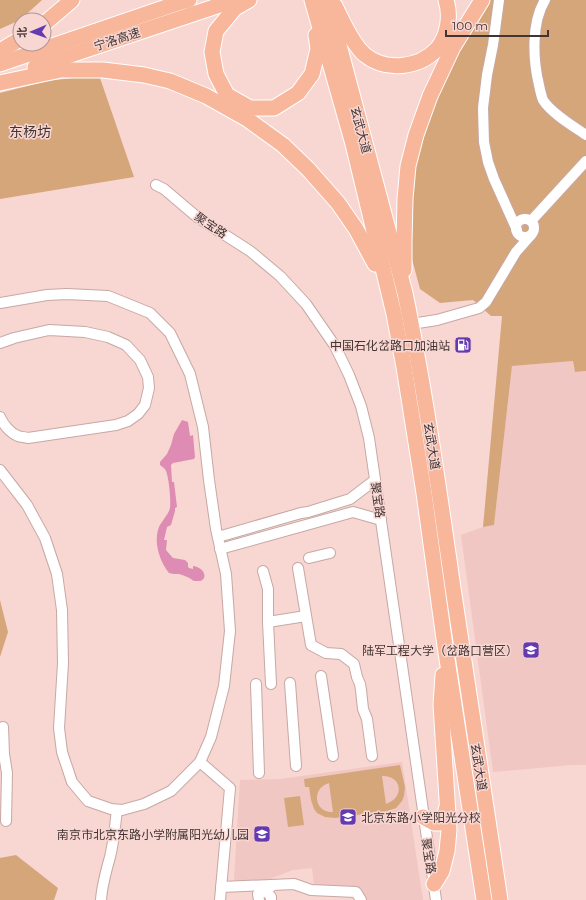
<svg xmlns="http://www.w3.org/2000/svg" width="586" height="900" viewBox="0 0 586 900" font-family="Montserrat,'Noto Sans SC',sans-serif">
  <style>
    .built { fill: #f0c7c2 }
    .green { fill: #d6a67b; fill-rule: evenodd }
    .water { fill: #de8cb3 }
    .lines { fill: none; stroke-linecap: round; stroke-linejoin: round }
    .minor-casing { stroke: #c7a8a4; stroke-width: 12 }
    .highway-casing { stroke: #fff; stroke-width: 17 }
    .minor { stroke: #fff; stroke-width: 10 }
    .highway { stroke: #f8b79b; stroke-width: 15 }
    .labels { text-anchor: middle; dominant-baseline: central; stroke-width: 3; stroke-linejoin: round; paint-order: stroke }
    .street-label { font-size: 12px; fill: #413432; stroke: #f8d6d2 }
    .poi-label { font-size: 12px; fill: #413432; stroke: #f8d6d2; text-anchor: end }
    .quarter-label { font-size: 14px; fill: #413432; stroke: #f8d6d2 }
  </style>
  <rect width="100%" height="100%" fill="#f8d6d2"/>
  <!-- built -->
  <g class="built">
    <polygon points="573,361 575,372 586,371 586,765 572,765 493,772 461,535 483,527 494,525 512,366"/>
    <polygon points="402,762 423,900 367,900 361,888 314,886 312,868 293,870 262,882 247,883 234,880 240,780 280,779"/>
  </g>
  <!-- green -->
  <g class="green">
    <polygon points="0,0 42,0 20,20 0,29"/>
    <polygon points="488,0 586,0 586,371 575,372 573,361 512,366 494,525 483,527 502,316 491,316 473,300 440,303 420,289 409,248 410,189 424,129 465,34"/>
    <polygon points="99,75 134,177 0,199 0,93 47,81"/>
    <polygon points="0,600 8,632 0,657"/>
    <path d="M 400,765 L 405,787 L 404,796 L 402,801 L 396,808 L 387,811 L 335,818 L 325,817 L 317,813 L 314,809 L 311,800 L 309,787 L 305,787 L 304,779 ZM 382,776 C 401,775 406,797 386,804 ZM 329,783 L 333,812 C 314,813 311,788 329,783 Z"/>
    <polygon points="300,796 304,825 288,827 284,798"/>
    <polygon points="16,855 58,888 54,900 0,900 0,858"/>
  </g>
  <!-- water -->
  <path class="water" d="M 182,420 L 188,422 L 190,436 L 193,435 L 195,457 L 194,459 L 173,463 L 171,465 L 172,482 L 174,482 L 177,507 L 175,508 L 175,511 L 171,525 L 167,527 L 164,540 L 167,540 L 166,550 L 173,558 L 185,560 L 188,563 L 188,567 L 189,568 L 193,569 L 193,566 C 207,568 208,582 197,581 C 193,581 194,581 191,579 C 188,577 183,575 179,574 C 175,574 172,574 169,573 C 160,562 154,544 158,530 C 160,522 168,516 170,508 C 171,501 169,478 166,471 C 165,468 162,467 160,465 L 160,462 L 167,454 L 171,445 L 174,434 Z"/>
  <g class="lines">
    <!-- minor casing -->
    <g class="minor-casing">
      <g id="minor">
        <polyline points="499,0 493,45 487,75 483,108 484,142 488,162 494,179 517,230"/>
        <path d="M 545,0 C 531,23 533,60 539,85 C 540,90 541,95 543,100 C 551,113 573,126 586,135"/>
        <polyline points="156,185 164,189 197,217 250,251 280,276 306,304 335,346 349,375 361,406 369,438 436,900"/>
        <circle cx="525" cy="228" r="9"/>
        <polyline points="531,221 586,161"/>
        <polyline points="0,303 47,295 67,294 108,296 150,313 170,333 190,374 203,427 209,480 216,529 226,574 230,631 224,686 211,737 200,762 171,791 144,804 122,810 111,809 88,801 72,782 62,752 59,728 63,663 62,610 57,574 45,538 27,505 0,470"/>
        <polyline points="411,324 437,320 479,308 486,302 516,252 531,235"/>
        <path d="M 0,343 L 14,338 L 49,330 L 85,332 L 108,337 L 126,345 L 140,360 L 148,377 L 149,388 L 145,405 L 138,414 L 128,421 L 116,425 L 28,438 C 24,437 21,437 18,436 C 10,433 3,424 0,417"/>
        <polyline points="218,537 301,513 308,512 350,499 375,480"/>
        <polyline points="220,549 353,512 381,520"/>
        <polyline points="309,558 330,553"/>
        <polyline points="298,568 311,645 326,653 341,654 354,664 357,677 360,684 361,690 363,709 367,719 372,756"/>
        <polyline points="263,571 268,589 268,622 271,684"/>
        <polyline points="268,622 306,616"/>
        <polyline points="321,676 333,756"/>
        <polyline points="290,683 296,766"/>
        <polyline points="256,684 259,773"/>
        <polyline points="3,727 4,754 7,773 6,821"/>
        <polyline points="200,762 230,788 220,900"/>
        <polyline points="221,887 294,884 311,890 356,892 361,900"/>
        <polyline points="266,891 271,897 271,900"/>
        <path d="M 101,900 C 102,885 106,871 110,857 C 114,841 115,825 117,810"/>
        <polyline points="259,900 258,894 266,891 273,885"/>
      </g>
    </g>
    <!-- highway casing -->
    <g class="highway-casing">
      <g id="highway">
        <polyline points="249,0 235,8 216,31 212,52 216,74 227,95 250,108 274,108 298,93 312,74 318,49 316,35"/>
        <polyline points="312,0 353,144 394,314 404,367 424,493 445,646 484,900"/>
        <path d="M 327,0 L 405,293 C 425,390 439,490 453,588 C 468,692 484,796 500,900"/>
        <path d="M 335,6 C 341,19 354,46 365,55 C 386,72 419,68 437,49 C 448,36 451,16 446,0"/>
        <polyline points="44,24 72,0"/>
        <polyline points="0,51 20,39"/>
        <polyline points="0,64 181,2 189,0"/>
        <polyline points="35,67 235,0"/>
        <polyline points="0,83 61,70 103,70 144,75 170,81 206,96 247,119 283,145 308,169 338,203 356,229 375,264"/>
        <polyline points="404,270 404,243 405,199 408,166 416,135 430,96 453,47 482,0"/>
        <polyline points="423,817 434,823 439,823 443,819 447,807"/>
        <polyline points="434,884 442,871 447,851 449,830 441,705 443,675"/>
      </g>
    </g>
    <!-- minor -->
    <use href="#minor" class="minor"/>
    <!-- highway -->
    <use href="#highway" class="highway"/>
  </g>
  <!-- icons -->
  <defs>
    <g id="fuel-square" transform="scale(0.9)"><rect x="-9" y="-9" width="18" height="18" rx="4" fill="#6439b1" stroke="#f8d6d2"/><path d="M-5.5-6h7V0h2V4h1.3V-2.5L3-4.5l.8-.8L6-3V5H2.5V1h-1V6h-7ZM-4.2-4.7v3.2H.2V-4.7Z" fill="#fff"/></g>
    <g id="university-square" transform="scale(0.9)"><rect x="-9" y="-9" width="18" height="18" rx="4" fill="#6439b1" stroke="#f8d6d2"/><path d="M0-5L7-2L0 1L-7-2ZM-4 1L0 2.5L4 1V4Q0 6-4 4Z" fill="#fff"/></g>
    <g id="school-square" transform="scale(0.9)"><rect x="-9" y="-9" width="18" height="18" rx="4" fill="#6439b1" stroke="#f8d6d2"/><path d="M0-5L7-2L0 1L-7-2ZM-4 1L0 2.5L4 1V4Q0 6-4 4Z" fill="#fff"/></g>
  </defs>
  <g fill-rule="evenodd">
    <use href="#fuel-square" x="463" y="345"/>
    <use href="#university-square" x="531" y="650"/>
    <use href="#school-square" x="348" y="817"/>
    <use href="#school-square" x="262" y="834"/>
  </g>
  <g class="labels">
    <!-- street labels -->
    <g class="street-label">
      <text transform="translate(117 39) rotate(-18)">宁洛高速</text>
      <text transform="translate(361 130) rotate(75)">玄武大道</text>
      <text transform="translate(211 225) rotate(34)">聚宝路</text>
      <text transform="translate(432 446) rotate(81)">玄武大道</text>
      <text transform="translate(378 500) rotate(82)">聚宝路</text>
      <text transform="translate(479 767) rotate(81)">玄武大道</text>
      <text transform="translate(429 856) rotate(81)">聚宝路</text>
    </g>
    <!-- poi labels -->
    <g class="poi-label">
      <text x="450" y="345">中国石化岔路口加油站</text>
      <text x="518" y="650">陆军工程大学（岔路口营区）</text>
      <text x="361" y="817" text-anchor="start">北京东路小学阳光分校</text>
      <text x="249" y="834">南京市北京东路小学附属阳光幼儿园</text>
    </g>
    <!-- quarter labels -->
    <g class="quarter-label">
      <text x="30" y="132">东杨坊</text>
    </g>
  </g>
  <!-- north arrow -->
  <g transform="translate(32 32) rotate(268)"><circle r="19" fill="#f8d6d2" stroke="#af9592"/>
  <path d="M0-3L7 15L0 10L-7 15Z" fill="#6439b1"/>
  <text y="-6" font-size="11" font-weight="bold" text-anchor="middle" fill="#413432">北</text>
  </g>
  <!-- scale -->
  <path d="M446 30v6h102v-6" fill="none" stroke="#413432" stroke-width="2"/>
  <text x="452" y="30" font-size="12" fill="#413432" stroke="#f8d6d2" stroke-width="3" paint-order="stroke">100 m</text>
</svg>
